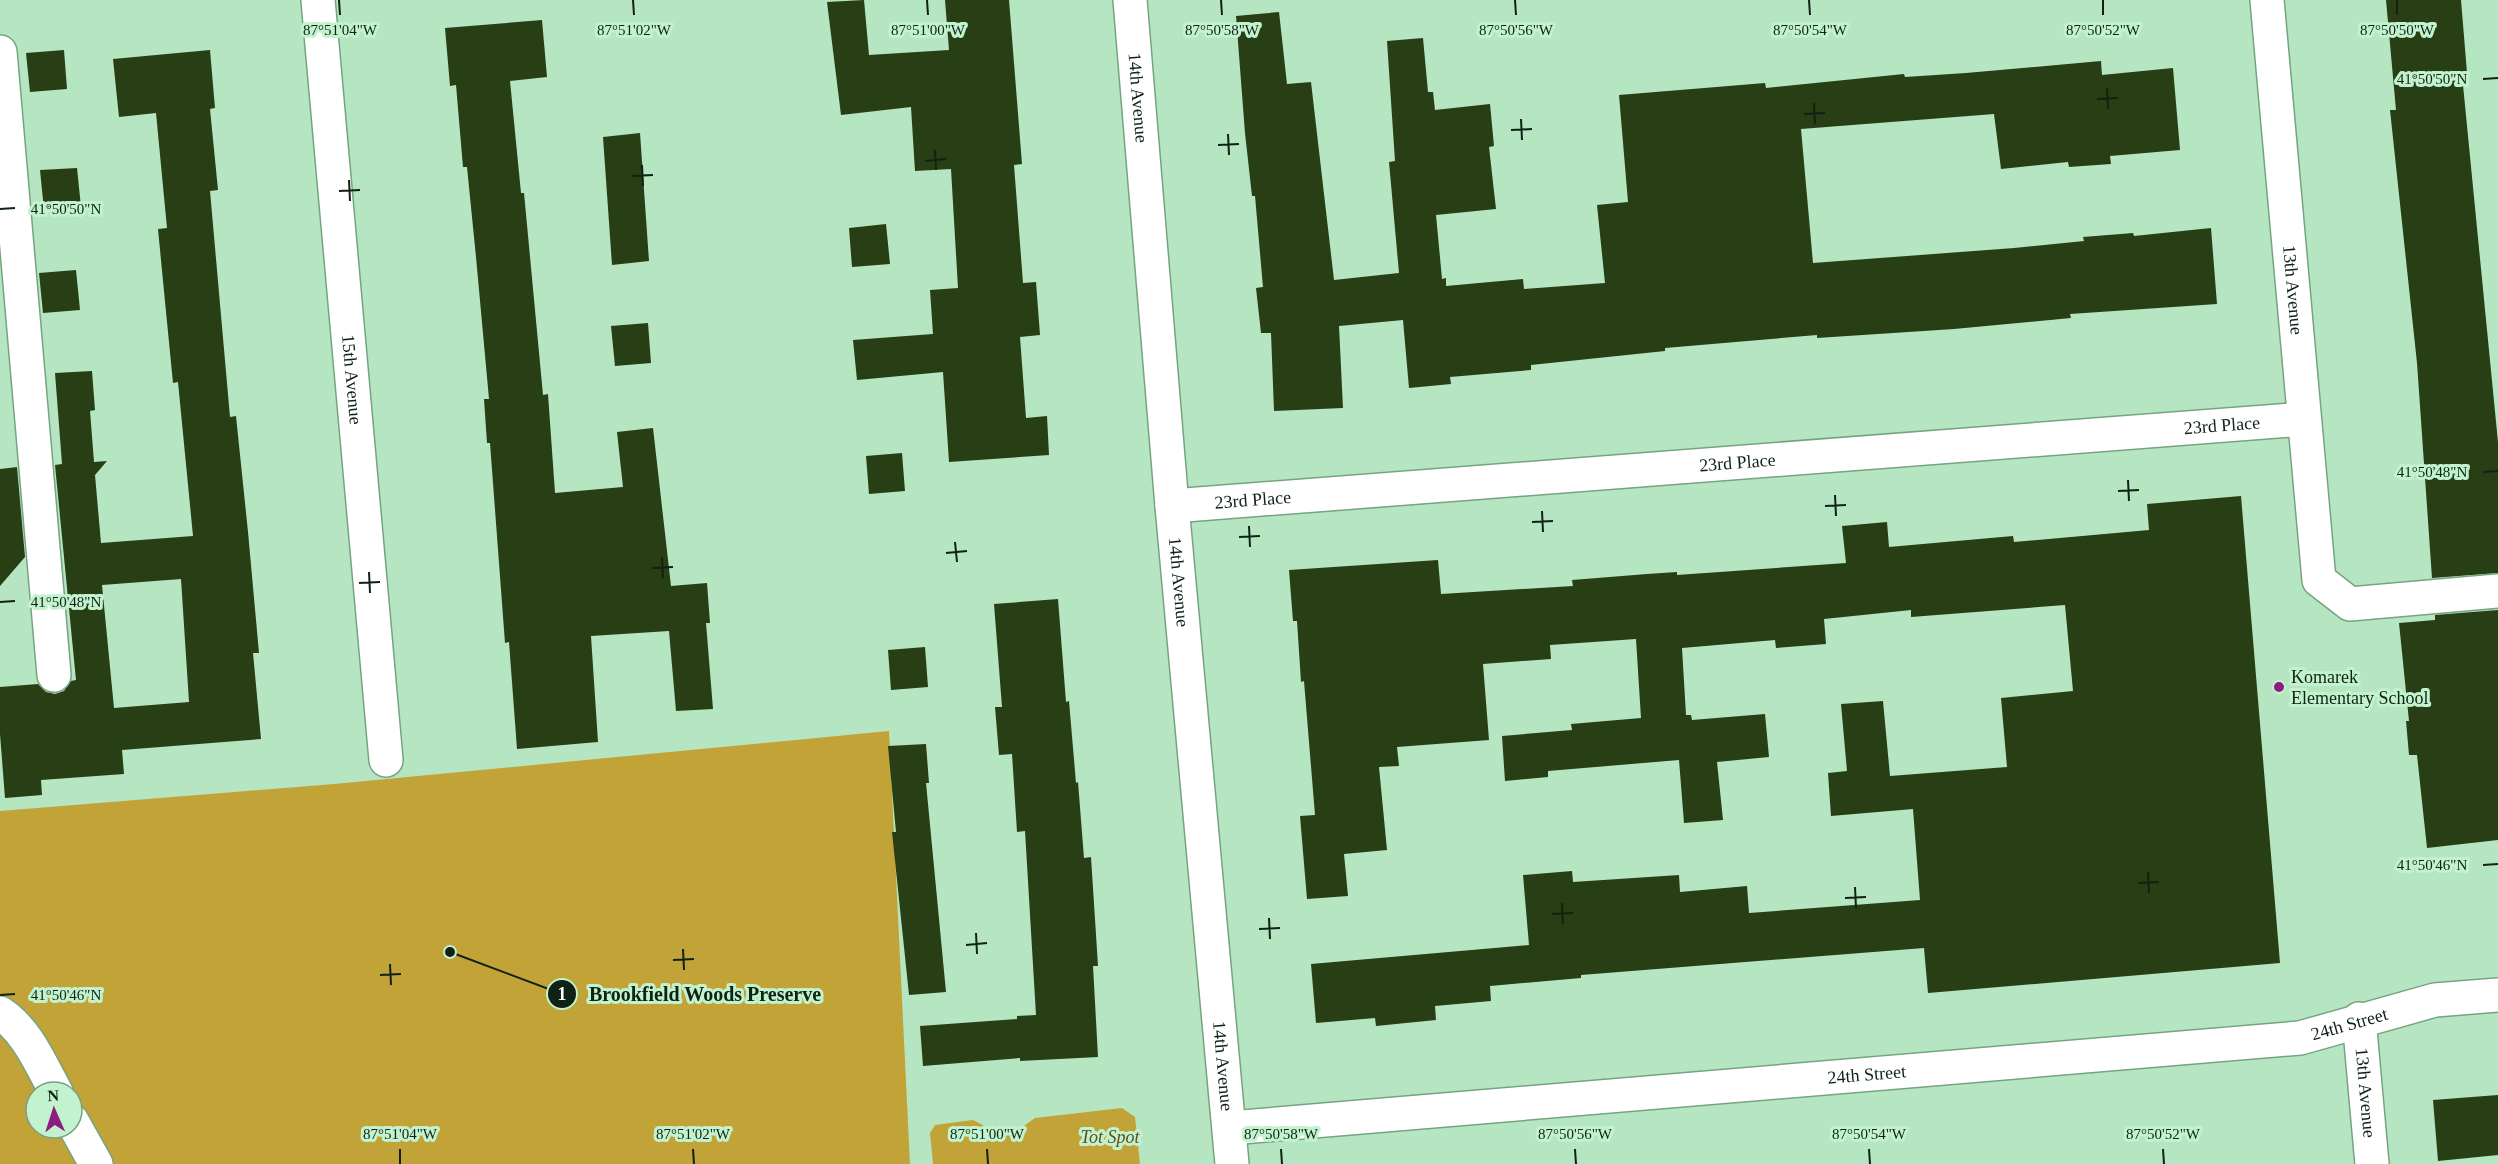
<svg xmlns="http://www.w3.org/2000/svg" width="2498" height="1164" viewBox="0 0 2498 1164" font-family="'Times New Roman',serif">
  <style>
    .green { fill: #c2a337; fill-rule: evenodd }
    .building { fill: #283e15; fill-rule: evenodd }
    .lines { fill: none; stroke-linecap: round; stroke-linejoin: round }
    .minor-casing { stroke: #76a482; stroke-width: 36 }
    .minor { stroke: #fff; stroke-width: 33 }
    .ticks { fill: none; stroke: #0f2215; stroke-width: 2 }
    .poi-dot { fill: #8c1e81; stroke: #c2f3ce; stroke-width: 2 }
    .labels { text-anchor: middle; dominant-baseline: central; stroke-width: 6; stroke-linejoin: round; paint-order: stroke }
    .street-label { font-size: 18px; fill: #0f2215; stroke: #c2f3ce }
    .poi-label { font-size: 18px; fill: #0f2215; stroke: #c2f3ce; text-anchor: start }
    .park-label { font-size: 18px; font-style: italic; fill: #5d4f21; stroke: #c2f3ce }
    .ticks-label { font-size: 15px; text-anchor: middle; fill: #0f2215; stroke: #c2f3ce; stroke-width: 6; stroke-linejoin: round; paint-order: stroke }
    .leader { fill: none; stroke: #0f2215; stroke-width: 2 }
    .callout-dot { fill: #0f2215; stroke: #c2f3ce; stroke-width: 2 }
    .mark-label { font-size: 18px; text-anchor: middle; font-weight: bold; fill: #fff }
    .callout-label { font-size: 20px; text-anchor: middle; font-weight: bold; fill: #0f2215; stroke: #c2f3ce; stroke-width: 6; stroke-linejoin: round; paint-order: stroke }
  </style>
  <rect width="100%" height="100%" fill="#b5e5c1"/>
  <!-- green -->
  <g class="green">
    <path d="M 889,731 L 910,1164 L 0,1164 L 0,811 L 334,784 ZM 36,1092 L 72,1092 L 72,1128 L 36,1128 Z"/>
    <polygon points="1122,1108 1135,1117 1140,1164 933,1164 930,1133 935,1125 973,1120 994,1131 1004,1133 1017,1131 1035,1118"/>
  </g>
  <!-- building -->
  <g class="building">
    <polygon points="864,0 869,55 949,50 945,0 1009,0 1022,164 1014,165 1023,283 1036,282 1040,335 1020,337 1026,418 1047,416 1049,455 949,462 943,372 857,380 853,340 933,334 930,290 958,288 951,169 915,171 911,107 841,115 827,2"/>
    <polygon points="2386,0 2461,0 2468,85 2463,85 2498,442 2498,573 2432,578 2417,363 2390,110 2396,110"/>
    <polygon points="1279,12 1287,84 1311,82 1334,280 1399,273 1389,162 1395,161 1387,41 1423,38 1428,92 1433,92 1435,110 1490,104 1494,146 1489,147 1496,209 1436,215 1442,279 1446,278 1446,286 1523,279 1524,289 1605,283 1597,205 1628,202 1619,95 1765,83 1766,88 1904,74 1905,77 1966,73 2101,61 2102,75 2173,68 2180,150 2110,156 2111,164 2069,167 2068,162 2001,169 1994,114 1801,129 1813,263 2014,248 2084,241 2083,237 2133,233 2134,236 2211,228 2217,304 2070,314 2071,318 1954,329 1817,338 1817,335 1665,348 1665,351 1531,365 1531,370 1450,377 1451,384 1409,388 1403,320 1339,326 1343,408 1274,411 1271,333 1261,333 1256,288 1263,287 1255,196 1252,196 1245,133 1236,16"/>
    <polygon points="542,20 547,77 510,81 521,193 524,193 543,395 548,394 555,493 623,487 617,432 653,428 671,586 707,583 710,623 706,623 713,709 676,711 669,631 591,636 598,742 517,749 509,642 505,643 490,443 487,443 484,399 489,399 476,257 467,167 463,167 456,85 450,86 445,28"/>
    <polygon points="64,50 67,89 30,92 26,53"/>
    <path d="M 210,50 L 215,108 L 210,109 L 218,190 L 210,191 L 230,417 L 236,416 L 248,532 L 259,653 L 253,653 L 261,739 L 122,750 L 124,774 L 41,780 L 42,795 L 5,798 L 0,734 L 0,687 L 38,684 L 46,692 L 55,694 L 64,691 L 71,681 L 76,680 L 55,465 L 62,464 L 55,373 L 92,371 L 95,410 L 90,411 L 94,462 L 107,461 L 95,475 L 101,543 L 193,536 L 178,382 L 173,383 L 163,281 L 158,229 L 167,228 L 156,113 L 119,117 L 113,59 ZM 181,579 L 189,702 L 114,708 L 102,585 Z"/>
    <polygon points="640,133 649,261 612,265 603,137"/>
    <polygon points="77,168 81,207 44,210 40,170"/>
    <polygon points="886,224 890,264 852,267 849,228"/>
    <polygon points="76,270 80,310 43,313 39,273"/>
    <polygon points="648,323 651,363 615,366 611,326"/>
    <polygon points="902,453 905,491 869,494 866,456"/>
    <polygon points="17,467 25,557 0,586 0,469"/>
    <polygon points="2241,496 2280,963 1928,993 1924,948 1581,975 1581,978 1490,986 1491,1001 1435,1006 1436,1020 1376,1026 1375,1018 1316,1023 1311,964 1529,945 1523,875 1572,871 1573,882 1679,875 1680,892 1747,886 1749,913 1920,900 1913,809 1831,816 1828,773 1847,771 1841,704 1883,701 1890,776 2007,767 2001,698 2073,691 2065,605 1911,617 1911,610 1824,619 1826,644 1776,648 1775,640 1682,648 1686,715 1691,715 1692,720 1765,714 1769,757 1717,762 1723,820 1684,823 1679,760 1548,771 1548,777 1505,781 1502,736 1572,730 1571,724 1641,718 1636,639 1550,645 1551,659 1483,664 1489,740 1397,747 1399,766 1379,767 1387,850 1344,854 1348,896 1307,899 1300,816 1315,815 1304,681 1301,682 1297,621 1293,621 1289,570 1438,560 1441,594 1573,586 1572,580 1647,574 1677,572 1677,575 1846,563 1842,526 1887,522 1889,547 2013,536 2014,542 2149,530 2147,504"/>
    <polygon points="1058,599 1066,702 1069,701 1076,783 1078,782 1084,858 1091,857 1098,966 1093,966 1098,1057 1020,1061 1020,1058 923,1066 920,1026 1017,1019 1017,1016 1036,1015 1025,831 1017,832 1012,754 999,755 995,707 1002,707 994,604"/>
    <polygon points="2498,610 2498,840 2427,848 2417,755 2409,755 2406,721 2409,721 2399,623 2435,620 2435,615"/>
    <polygon points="925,647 928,687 891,690 888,650"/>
    <polygon points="926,744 929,783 926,783 946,992 909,995 892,832 896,832 888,746"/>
    <polygon points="2498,1095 2498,1155 2438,1161 2433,1100"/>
  </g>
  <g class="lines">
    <!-- minor casing -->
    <g class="minor-casing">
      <g id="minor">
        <path id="s1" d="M 318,0 L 386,760"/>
        <path id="s2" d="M 1130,0 L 1172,506 L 1232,1164"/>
        <path id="s3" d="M 2267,0 L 2319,580 L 2350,604 L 2498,591"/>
        <polyline points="0,52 54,675"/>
        <path id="s4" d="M 1172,506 L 2304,419"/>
        <path d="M 0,1013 C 27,1030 41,1065 56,1092"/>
        <path id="s5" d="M 2359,1019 L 2372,1164"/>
        <polyline points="72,1121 96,1164"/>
        <path id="s6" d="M 1230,1128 L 2300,1038 L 2435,1000 L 2498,995"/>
      </g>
    </g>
    <!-- minor -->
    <use href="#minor" class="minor"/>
  </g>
  <!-- ticks -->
  <path class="ticks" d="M 339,0 L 340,15M 633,0 L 634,15M 927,0 L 928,15M 1221,0 L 1222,15M 1515,0 L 1516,15M 1809,0 L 1810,15M 2103,0 L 2103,15M 2397,0 L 2397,15M 2483,79 L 2498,78M 2107,88 L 2108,109M 2097,99 L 2118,98M 1814,103 L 1815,124M 1804,114 L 1825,113M 1521,119 L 1522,140M 1511,130 L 1532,129M 1228,134 L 1229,155M 1218,145 L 1239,144M 935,150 L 936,170M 925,161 L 946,159M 642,165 L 643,186M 632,176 L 653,175M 349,180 L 350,201M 339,191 L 360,190M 0,209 L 15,208M 2483,472 L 2498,471M 2128,480 L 2129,501M 2118,491 L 2139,490M 1835,495 L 1836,516M 1825,506 L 1846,505M 1542,511 L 1543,532M 1532,522 L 1553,521M 1249,526 L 1250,547M 1239,537 L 1260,536M 955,542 L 957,562M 946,553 L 967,551M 662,557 L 663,578M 652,568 L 673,567M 369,572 L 370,593M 359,583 L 380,582M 0,602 L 15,601M 2483,865 L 2498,864M 2148,872 L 2149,893M 2138,883 L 2159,882M 1855,887 L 1856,908M 1845,898 L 1866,897M 1562,903 L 1563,924M 1552,914 L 1573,913M 1269,918 L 1270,939M 1259,929 L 1280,928M 976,933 L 977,954M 966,945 L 987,943M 683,949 L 684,970M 673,960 L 694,959M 390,964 L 391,985M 380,975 L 401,974M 0,995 L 15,994M 400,1149 L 400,1164M 693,1149 L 694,1164M 987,1149 L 988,1164M 1281,1149 L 1282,1164M 1575,1149 L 1576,1164M 1869,1149 L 1870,1164M 2163,1149 L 2164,1164"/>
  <!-- markers -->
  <circle class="poi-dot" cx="2279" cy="687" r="6"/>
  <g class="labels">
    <!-- street labels -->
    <g class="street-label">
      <text stroke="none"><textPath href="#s2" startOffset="98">14th Avenue</textPath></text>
      <text stroke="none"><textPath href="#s3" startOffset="291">13th Avenue</textPath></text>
      <text stroke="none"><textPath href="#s1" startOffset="381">15th Avenue</textPath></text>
      <text stroke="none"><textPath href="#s4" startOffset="1053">23rd Place</textPath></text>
      <text stroke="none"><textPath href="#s4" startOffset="567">23rd Place</textPath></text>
      <text stroke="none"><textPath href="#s4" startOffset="81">23rd Place</textPath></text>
      <text stroke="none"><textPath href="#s2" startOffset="584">14th Avenue</textPath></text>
      <text stroke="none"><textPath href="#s6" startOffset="1125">24th Street</textPath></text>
      <text stroke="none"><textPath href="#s2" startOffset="1070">14th Avenue</textPath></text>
      <text stroke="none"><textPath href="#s6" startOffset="639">24th Street</textPath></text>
      <text stroke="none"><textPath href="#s5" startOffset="74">13th Avenue</textPath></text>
    </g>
    <!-- poi labels -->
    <g class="poi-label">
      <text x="2291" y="677">Komarek<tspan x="2291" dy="21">Elementary School</tspan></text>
    </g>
    <!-- park labels -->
    <g class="park-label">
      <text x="1110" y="1137">Tot Spot</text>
    </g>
  </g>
  <g class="ticks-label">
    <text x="340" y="35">87°51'04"W</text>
    <text x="634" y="35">87°51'02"W</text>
    <text x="928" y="35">87°51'00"W</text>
    <text x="1222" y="35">87°50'58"W</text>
    <text x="1516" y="35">87°50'56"W</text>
    <text x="1810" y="35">87°50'54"W</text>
    <text x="2103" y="35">87°50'52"W</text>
    <text x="2397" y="35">87°50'50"W</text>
    <text x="2432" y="84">41°50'50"N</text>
    <text x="66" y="214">41°50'50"N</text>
    <text x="2432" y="477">41°50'48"N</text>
    <text x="66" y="607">41°50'48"N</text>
    <text x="2432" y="870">41°50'46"N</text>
    <text x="66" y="1000">41°50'46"N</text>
    <text x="400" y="1139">87°51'04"W</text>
    <text x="693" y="1139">87°51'02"W</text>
    <text x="987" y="1139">87°51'00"W</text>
    <text x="1281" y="1139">87°50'58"W</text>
    <text x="1575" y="1139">87°50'56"W</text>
    <text x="1869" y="1139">87°50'54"W</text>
    <text x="2163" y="1139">87°50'52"W</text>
  </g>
  <!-- callouts -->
  <path class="leader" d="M450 952L562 994"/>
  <g class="callout-dot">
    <circle cx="450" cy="952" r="6"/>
    <circle cx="562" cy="994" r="15"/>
  </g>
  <g class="mark-label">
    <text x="562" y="1000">1</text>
  </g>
  <g class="callout-label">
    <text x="705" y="1001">Brookfield Woods Preserve</text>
  </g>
  <!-- north arrow -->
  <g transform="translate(54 1110) rotate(357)"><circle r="28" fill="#c2f3ce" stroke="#7a9f84" stroke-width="1.5"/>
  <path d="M0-4.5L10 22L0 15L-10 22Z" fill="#8c1e81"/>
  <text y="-9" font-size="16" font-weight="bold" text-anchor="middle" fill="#0f2215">N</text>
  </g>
</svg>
